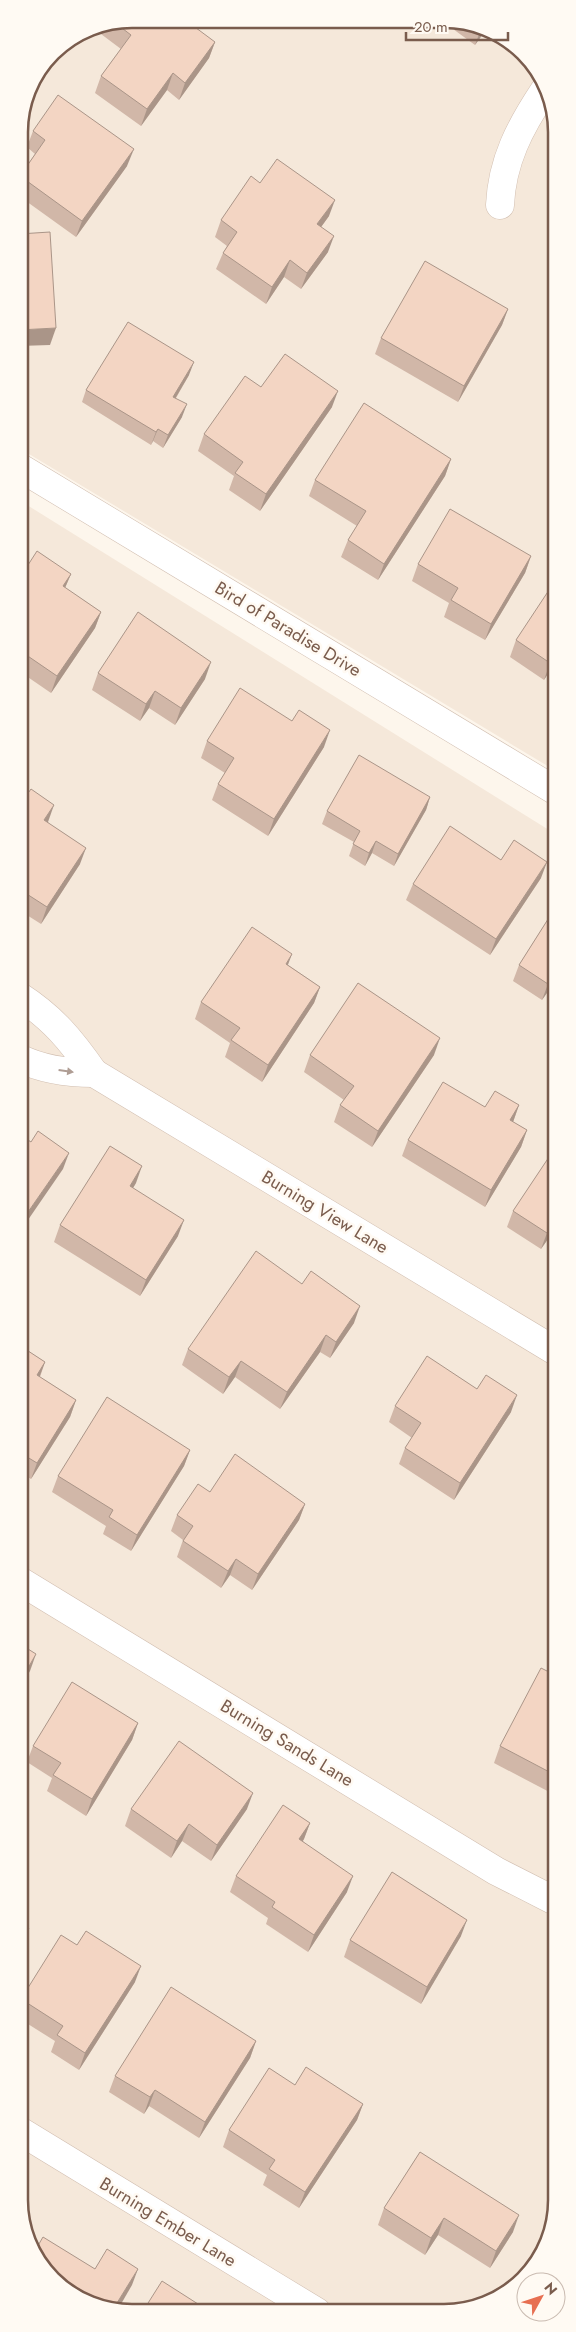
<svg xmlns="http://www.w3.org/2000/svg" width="576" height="2332" viewBox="0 0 576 2332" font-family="Jost,sans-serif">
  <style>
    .residential { fill: #f5e8da }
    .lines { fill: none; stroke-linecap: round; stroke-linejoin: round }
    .minor-casing { stroke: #d1beb0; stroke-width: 29 }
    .tertiary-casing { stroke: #d1beb0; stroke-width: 29 }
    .minor { stroke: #fff; stroke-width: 28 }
    .tertiary { stroke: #fff; stroke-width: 28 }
    .wall { fill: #d1b7a8 }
    .shaded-wall { fill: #aa9588 }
    .building { fill: #f3d5c3; stroke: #aa9588 }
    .oneway { fill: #af9d94 }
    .labels { text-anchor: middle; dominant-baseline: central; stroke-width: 5; stroke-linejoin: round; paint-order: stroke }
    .street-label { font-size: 18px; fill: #7a5c4d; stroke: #fffaf3 }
    .rim { fill: none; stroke: #7a5c4d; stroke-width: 2.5 }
  </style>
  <rect width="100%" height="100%" fill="#fdf6ec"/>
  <!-- residential -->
  <g class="residential">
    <polygon points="132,19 467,21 524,52 556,117 556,771 19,448 19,125 27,88 52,52 89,27"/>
    <polygon points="19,500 557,835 557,2207 529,2275 495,2301 459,2312 109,2311 52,2280 20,2215"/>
  </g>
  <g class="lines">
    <!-- minor casing -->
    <g class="minor-casing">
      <g id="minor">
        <path d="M 500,205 C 502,161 520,127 544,91"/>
        <path d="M 19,996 C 53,1018 71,1040 94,1073 C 68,1073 43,1070 19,1058"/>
        <polyline points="94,1073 557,1352"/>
        <polyline points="20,1581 496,1871 557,1902"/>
        <polyline points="20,2131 317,2312"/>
      </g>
    </g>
    <!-- tertiary casing -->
    <g class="tertiary-casing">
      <polyline id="tertiary" points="19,467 556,791"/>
    </g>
    <!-- minor -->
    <use href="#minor" class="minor"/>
    <!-- tertiary -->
    <use href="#tertiary" class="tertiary"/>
  </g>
  <!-- wall -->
  <g class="wall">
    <polygon points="132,19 215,42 209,58 179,100 167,90 141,126 95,93 101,76 121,49 101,34 105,24"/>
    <polygon points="442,21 467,21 485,31 475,45"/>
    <polygon points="33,131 127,166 76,237 19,196 19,178 20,176 35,154 27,147"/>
    <polygon points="260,183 329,216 321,227 328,252 301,289 284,277 266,304 216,269 223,253 227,246 215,237 221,220"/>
    <polygon points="508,309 502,325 458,402 375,354 381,338"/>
    <polygon points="189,375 176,398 182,417 163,448 153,441 151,445 82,402 86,390"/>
    <polygon points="261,387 332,407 260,511 229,490 234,476 198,451 204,434"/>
    <polygon points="451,459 445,476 378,580 341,557 348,540 357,526 309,496 315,480"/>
    <polygon points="531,556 525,573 485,640 444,617 449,603 412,581 418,564"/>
    <polygon points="71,574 65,588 101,612 95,628 51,693 19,671 19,579"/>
    <polygon points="556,586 556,661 544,680 510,657 516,640"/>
    <polygon points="98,673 205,679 175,725 149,708 140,721 92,690"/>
    <polygon points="207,741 324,747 268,836 212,800 218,784 225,773 201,758"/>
    <polygon points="430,797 426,810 394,866 372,853 365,866 349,856 354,842 322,824 327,811"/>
    <polygon points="19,806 48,822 80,864 41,924 19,910"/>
    <polygon points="501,860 541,878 490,955 406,900 413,884"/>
    <polygon points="557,905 557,995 549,990 542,1000 513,981 519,965"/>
    <polygon points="288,965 320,987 314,1003 262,1082 225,1057 230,1043 195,1019 201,1002"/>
    <polygon points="310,1055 434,1055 372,1147 334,1122 340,1105 344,1100 304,1072"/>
    <polygon points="519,1105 513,1122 527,1130 521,1147 485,1207 402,1156 408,1140 485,1107"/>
    <polygon points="136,1183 133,1188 178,1236 140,1296 54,1242 60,1225"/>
    <polygon points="513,1211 557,1226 541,1249 507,1227"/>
    <polygon points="354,1323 330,1358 320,1352 280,1409 235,1377 223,1394 182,1365 188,1349"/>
    <polygon points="19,1345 45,1362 40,1377 76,1400 70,1417 31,1479 19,1472"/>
    <polygon points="395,1406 511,1412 454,1500 399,1464 405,1448 412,1438 389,1422"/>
    <polygon points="190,1450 184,1466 131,1551 103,1534 106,1526 52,1492 58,1476"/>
    <polygon points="210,1492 305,1504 299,1520 252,1590 230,1575 221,1588 177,1557 183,1540 171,1531 177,1515"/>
    <polygon points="557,1676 557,1796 494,1763 500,1746"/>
    <polygon points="138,1723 132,1740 86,1816 47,1791 52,1778 27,1762 33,1746"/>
    <polygon points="131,1809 247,1809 211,1861 182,1841 171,1858 125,1826"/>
    <polygon points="310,1823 303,1841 347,1892 308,1952 266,1924 268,1918 230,1892 236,1876"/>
    <polygon points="461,1936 421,2004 344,1957 350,1940"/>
    <polygon points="135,1982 79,2070 51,2052 55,2041 20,2019 20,2003 21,1999"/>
    <polygon points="256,2041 250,2058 199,2138 149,2106 144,2114 109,2092 115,2076"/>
    <polygon points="295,2085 363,2104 357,2120 299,2208 263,2185 267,2175 223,2147 229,2130"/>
    <polygon points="420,2152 513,2232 490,2268 438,2235 425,2255 378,2225 384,2208"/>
  </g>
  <!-- shaded-wall -->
  <g class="shaded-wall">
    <polygon points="481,29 485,31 475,45"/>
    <polygon points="215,42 209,58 179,100 185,83"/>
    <polygon points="173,73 167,90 141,126 147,109"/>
    <polygon points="134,149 127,166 76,237 82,221"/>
    <polygon points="335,200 329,216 311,241 317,224"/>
    <polygon points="334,236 328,252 301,289 307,273"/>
    <polygon points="290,260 284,277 266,304 272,287"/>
    <polygon points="508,309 502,325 458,402 464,386"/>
    <polygon points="56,328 50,345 19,346 19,330"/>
    <polygon points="194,362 189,375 169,409 173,397"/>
    <polygon points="338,391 332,407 260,511 266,494"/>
    <polygon points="187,404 182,417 163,448 168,435"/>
    <polygon points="158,429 153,441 151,445 156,432"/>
    <polygon points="451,459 445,476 378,580 384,564"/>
    <polygon points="531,556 525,573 485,640 491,624"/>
    <polygon points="71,574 64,590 63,586"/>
    <polygon points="101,612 95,628 51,693 57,676"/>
    <polygon points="556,653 556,661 544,680 550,663"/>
    <polygon points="211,662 205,679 175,725 181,708"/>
    <polygon points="155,691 149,708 140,721 146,704"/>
    <polygon points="330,730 324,747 268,836 274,819"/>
    <polygon points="430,797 426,810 394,866 398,854"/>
    <polygon points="54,805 48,822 38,837 44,820"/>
    <polygon points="376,841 372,853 365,866 369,853"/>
    <polygon points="86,848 80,864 41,924 47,907"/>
    <polygon points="547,862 541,878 490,955 496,939"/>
    <polygon points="292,954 286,970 286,964"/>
    <polygon points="555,973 549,990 542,1000 548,984"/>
    <polygon points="320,987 314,1003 262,1082 268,1065"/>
    <polygon points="440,1038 434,1055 372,1147 378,1131"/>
    <polygon points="519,1105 513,1122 510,1120"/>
    <polygon points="527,1130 521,1147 485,1207 491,1190"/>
    <polygon points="69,1153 63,1169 19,1233 19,1225"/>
    <polygon points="142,1166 136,1183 124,1202 130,1186"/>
    <polygon points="557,1219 557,1226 541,1249 547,1233"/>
    <polygon points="184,1220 178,1236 140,1296 146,1280"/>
    <polygon points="360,1306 354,1323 330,1358 336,1342"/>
    <polygon points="326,1335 320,1352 280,1409 287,1392"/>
    <polygon points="241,1361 235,1377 223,1394 229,1377"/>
    <polygon points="45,1362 39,1378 37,1375"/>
    <polygon points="517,1395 511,1412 454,1500 460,1483"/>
    <polygon points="76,1400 70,1417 31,1479 37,1463"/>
    <polygon points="190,1450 184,1466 131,1551 137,1535"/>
    <polygon points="305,1504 299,1520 252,1590 258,1574"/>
    <polygon points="236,1559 230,1575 221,1588 228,1571"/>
    <polygon points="36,1654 30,1671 20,1689 20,1682"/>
    <polygon points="138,1723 132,1740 86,1816 92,1799"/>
    <polygon points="253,1793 247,1809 211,1861 217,1845"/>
    <polygon points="310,1823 304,1839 293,1855 299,1839"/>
    <polygon points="189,1824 182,1841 171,1858 177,1841"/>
    <polygon points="353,1876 347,1892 308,1952 314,1935"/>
    <polygon points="467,1920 461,1936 421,2004 427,1987"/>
    <polygon points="29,1928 23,1944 20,1950 20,1942"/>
    <polygon points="141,1966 135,1982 79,2070 85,2053"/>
    <polygon points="256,2041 250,2058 199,2138 205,2122"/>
    <polygon points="155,2090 149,2106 144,2114 150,2097"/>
    <polygon points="363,2104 357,2120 299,2208 305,2192"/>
    <polygon points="519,2215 513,2232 490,2268 496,2251"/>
    <polygon points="444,2218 438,2235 425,2255 431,2238"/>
    <polygon points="138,2269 132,2285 117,2311 112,2311"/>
  </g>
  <!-- building -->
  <g class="building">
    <polygon points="132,19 184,19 215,42 185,83 173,73 147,109 101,76 131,35 114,22"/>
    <polygon points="58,95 134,149 82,221 20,176 45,140 33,131"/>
    <polygon points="277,159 335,200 317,224 334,236 307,273 290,260 272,287 223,253 237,232 221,220 251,176 260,183"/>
    <polygon points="50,232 56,328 19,330 19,234"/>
    <polygon points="425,261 508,309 464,386 381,338"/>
    <polygon points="128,322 194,362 173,397 187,404 168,435 158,429 156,432 86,390"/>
    <polygon points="285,354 338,391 266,494 235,473 243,462 204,434 245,376 261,387"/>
    <polygon points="364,403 451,459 384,564 348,540 366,511 315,480"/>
    <polygon points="450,509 531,556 491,624 451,600 458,588 418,564"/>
    <polygon points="37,551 71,574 63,586 101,612 57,676 19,650 19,579"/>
    <polygon points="553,584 556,586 556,653 550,663 516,640"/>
    <polygon points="138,612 211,662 181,708 155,691 146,704 98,673"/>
    <polygon points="240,688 292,721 299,710 330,730 274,819 218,784 234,758 207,741"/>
    <polygon points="359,755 430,797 398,854 376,841 369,853 353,844 360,831 327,811"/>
    <polygon points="31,789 54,805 44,820 86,848 47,907 19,889 19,806"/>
    <polygon points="450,826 501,860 514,840 547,862 496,939 413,884"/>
    <polygon points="557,905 557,974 555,973 548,984 519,965"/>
    <polygon points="252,927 292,954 286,964 320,987 268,1065 231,1040 240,1028 201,1002"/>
    <polygon points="358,983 440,1038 378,1131 340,1105 354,1086 310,1055"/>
    <polygon points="443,1082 485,1107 495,1091 519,1105 510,1120 527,1130 491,1190 408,1140"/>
    <polygon points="38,1131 69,1153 19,1225 19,1134 31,1142"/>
    <polygon points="557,1145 557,1219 547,1233 513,1211"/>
    <polygon points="110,1146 142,1166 130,1186 184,1220 146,1280 60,1225"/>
    <polygon points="256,1251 302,1284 311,1271 360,1306 336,1342 326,1335 287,1392 241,1361 229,1377 188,1349"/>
    <polygon points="19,1345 45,1362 37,1375 76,1400 37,1463 19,1452"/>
    <polygon points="427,1356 477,1389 486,1375 517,1395 460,1483 405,1448 421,1423 395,1406"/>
    <polygon points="107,1397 190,1450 137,1535 109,1517 113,1510 58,1476"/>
    <polygon points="235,1454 305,1504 258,1574 236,1559 228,1571 183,1541 193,1526 177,1515 198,1484 210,1492"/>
    <polygon points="20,1644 36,1654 20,1682"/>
    <polygon points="541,1668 557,1676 557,1776 500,1746"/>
    <polygon points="72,1682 138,1723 92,1799 53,1775 61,1763 33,1746"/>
    <polygon points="179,1741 253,1793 217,1845 189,1824 177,1841 131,1809"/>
    <polygon points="283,1805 310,1823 299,1839 353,1876 314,1935 272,1907 275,1902 236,1876"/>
    <polygon points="392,1872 467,1920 427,1987 350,1940"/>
    <polygon points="20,1921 29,1928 20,1942"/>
    <polygon points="86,1931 141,1966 85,2053 57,2035 63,2026 21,1999 61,1935 77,1945"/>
    <polygon points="171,1987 256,2041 205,2122 155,2090 150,2097 115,2076"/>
    <polygon points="306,2067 363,2104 305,2192 269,2169 275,2160 229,2130 269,2068 295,2085"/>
    <polygon points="420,2152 519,2215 496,2251 444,2218 431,2238 384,2208"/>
    <polygon points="20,2214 24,2217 22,2220 20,2215"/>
    <polygon points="43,2237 95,2269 107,2249 138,2269 112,2311 109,2311 52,2280 36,2249"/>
    <polygon points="162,2281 198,2304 193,2311 143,2311"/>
  </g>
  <!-- one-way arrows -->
  <defs><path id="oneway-solid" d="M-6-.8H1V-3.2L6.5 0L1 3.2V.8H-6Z" transform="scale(1.25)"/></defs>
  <use class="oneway" href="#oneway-solid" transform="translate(66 1071) rotate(8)"/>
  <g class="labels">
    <!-- street labels -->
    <g class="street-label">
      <text transform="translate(288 629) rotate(31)">Bird of Paradise Drive</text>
      <text transform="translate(325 1212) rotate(31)">Burning View Lane</text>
      <text transform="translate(287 1743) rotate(31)">Burning Sands Lane</text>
      <text transform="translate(168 2222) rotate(31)">Burning Ember Lane</text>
    </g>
  </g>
  <!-- crop -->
  <path d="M0 0H576V2332H0ZM132 28H444A104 104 0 0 1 548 132V2200A104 104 0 0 1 444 2304H132A104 104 0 0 1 28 2200V132A104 104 0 0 1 132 28Z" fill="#fffaf3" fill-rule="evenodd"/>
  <path class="rim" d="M132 28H444A104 104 0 0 1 548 132V2200A104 104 0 0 1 444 2304H132A104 104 0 0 1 28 2200V132A104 104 0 0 1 132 28Z"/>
  <!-- north arrow -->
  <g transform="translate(541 2297) rotate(50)"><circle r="24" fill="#fffaf3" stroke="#cabbb1"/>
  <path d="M0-4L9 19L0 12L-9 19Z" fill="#e76f51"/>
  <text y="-8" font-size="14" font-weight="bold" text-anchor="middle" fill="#7a5c4d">N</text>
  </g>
  <!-- scale -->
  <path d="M406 32v8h102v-8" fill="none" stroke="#7a5c4d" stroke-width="2.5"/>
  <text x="414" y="32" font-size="15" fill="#7a5c4d" stroke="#fffaf3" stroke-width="4" paint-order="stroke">20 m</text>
</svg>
